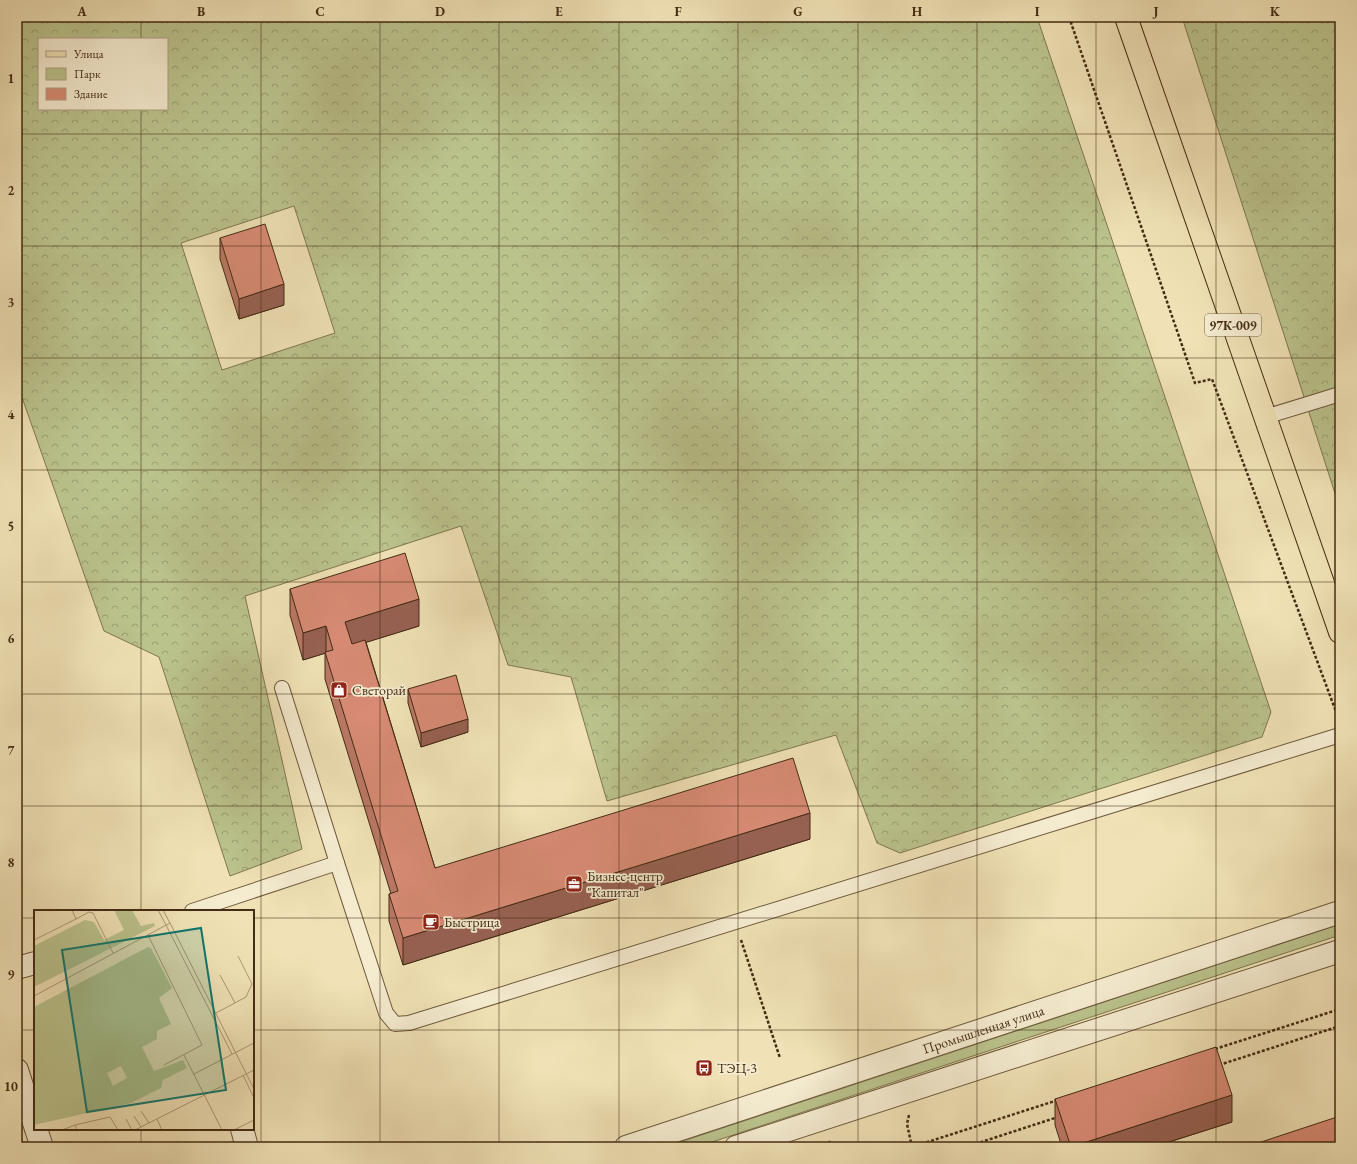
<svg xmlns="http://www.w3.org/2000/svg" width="1357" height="1164" viewBox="0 0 1357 1164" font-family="'EB Garamond',serif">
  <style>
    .green { fill: #bbc38d; stroke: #7f7750 }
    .forest { fill: url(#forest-crowns); stroke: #7f7750; fill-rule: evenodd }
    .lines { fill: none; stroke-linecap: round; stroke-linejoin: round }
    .service-casing { stroke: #6e593c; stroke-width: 16 }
    .tertiary-casing { stroke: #6e593c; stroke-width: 24 }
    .primary-casing { stroke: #432b14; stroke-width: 24 }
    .path { stroke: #432b14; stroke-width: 2.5; stroke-dasharray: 3 2; stroke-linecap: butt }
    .service { stroke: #f5ecd0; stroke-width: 14 }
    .tertiary { stroke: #f5ecd0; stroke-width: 22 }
    .primary { stroke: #f0e2b6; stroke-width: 22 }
    .wall { fill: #ba7865; stroke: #432b14 }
    .shaded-wall { fill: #976152; stroke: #432b14 }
    .building { fill: #d88b75; stroke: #432b14 }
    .grid { fill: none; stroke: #432b14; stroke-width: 1; stroke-opacity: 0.55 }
    .labels { text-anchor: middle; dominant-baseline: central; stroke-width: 3.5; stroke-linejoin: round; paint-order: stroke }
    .shield { fill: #f5ecd0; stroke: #78654c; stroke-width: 1 }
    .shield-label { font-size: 13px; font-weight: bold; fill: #432b14 }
    .poi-label { font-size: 14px; fill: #432b14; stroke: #f5ecd0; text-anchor: start }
    .street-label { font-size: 14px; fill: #432b14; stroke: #f5ecd0 }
    .inset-road { fill: none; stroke: #ab9975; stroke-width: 1 }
    .view { fill: #0f766e; fill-opacity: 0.15; stroke: #0f766e; stroke-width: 2 }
    .inset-edge { fill: none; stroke: #432b14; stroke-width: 2 }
    .neatline { fill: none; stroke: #432b14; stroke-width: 1.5 }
    .grid-label { font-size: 13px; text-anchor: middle; font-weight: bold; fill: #432b14 }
  </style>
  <defs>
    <pattern id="forest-crowns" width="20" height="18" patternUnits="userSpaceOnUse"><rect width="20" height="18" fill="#bbc38d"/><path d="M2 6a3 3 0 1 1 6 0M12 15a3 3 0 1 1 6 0" fill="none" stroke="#9a9f72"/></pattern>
  </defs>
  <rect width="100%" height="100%" fill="#f0e2b6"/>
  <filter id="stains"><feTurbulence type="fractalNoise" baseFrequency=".005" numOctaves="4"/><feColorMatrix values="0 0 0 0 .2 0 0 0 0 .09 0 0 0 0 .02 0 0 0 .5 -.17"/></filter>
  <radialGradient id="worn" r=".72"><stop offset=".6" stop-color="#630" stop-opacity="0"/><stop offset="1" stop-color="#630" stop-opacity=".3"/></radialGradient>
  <!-- green -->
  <polygon class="green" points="1340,924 1340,935 697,1147 681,1147 680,1142"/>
  <!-- forest -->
  <g class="forest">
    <path d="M 17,17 L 1037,17 L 1271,712 L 1262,737 L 900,853 L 877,843 L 836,735 L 607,801 L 571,677 L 508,665 L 461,526 L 245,596 L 302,849 L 230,876 L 159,657 L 104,631 L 17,383 ZM 39,39 L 167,39 L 167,109 L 39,109 ZM 294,206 L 335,333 L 222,370 L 181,243 Z"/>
    <polygon points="1182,17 1340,17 1340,509"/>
  </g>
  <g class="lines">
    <!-- service casing -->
    <g class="service-casing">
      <g id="service">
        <polyline points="1265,417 1340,394"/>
        <polyline points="282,688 337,863 386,1013 395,1024 409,1023 1340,735"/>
        <polyline points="192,911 337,863"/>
      </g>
    </g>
    <!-- tertiary casing -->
    <g class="tertiary-casing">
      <g id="tertiary">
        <polyline points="17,968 35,963"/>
        <polyline points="17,1070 35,1126"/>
        <polyline points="36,1129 42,1147"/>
        <polyline points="242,1129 247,1147"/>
        <path id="s1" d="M 626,1147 L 1340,912"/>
        <polyline points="736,1147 1340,951"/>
      </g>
    </g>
    <!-- primary casing -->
    <g class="primary-casing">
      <polyline id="primary" points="1126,17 1340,632"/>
    </g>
    <!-- path -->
    <g class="path">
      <polyline points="1069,17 1195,383 1212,379 1338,717"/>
      <polyline points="741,940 780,1058"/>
      <polyline points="1215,1049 1340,1009"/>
      <polyline points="1219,1065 1340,1026"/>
      <polyline points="909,1115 907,1124 912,1147"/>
      <polyline points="829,1141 831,1147"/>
      <polyline points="912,1147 1058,1100"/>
      <polyline points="966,1147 1058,1117"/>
    </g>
    <!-- service -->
    <use href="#service" class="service"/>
    <!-- tertiary -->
    <use href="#tertiary" class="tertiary"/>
    <!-- primary -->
    <use href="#primary" class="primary"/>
  </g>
  <!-- wall -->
  <g class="wall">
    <polygon points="220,238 284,305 239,319 220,259"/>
    <polygon points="290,589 419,626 366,642 435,868 810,839 403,965 389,921 389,894 391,894 325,679 325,653 303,660 290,615"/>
    <polygon points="408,689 468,732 421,747 408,703"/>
    <polygon points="1055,1099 1232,1122 1153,1147 1062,1147 1055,1125"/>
  </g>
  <!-- shaded-wall -->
  <g class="shaded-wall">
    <polygon points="284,284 284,305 239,319 239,299"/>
    <polygon points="419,599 419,626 345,649 345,622"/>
    <polygon points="326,626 326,653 303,660 303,633"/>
    <polygon points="468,719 468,732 421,747 421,733"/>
    <polygon points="810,813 810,839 403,965 403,938"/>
    <polygon points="1232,1095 1232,1122 1153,1147 1071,1147"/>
  </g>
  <!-- building -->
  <g class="building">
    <polygon points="265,224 284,284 239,299 220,238"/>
    <polygon points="405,553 419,599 345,622 352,644 365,640 435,868 793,758 810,813 403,938 389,894 398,891 325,652 333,650 326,626 303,633 290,589"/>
    <polygon points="456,675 468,719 421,733 408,689"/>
    <polygon points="1216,1047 1232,1095 1071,1147 1055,1099"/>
    <polygon points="1340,1116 1340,1147 1246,1147"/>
  </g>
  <!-- grid -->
  <path class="grid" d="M 141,17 L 141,39M 261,17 L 261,1147M 380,17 L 380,1147M 499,17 L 499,1147M 619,17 L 619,1147M 738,17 L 738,1147M 858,17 L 858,1147M 977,17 L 977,1147M 1096,17 L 1096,1147M 1216,17 L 1216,1147M 141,109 L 141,911M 17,134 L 1340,134M 17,246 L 1340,246M 17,358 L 1340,358M 17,470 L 1340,470M 17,582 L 1340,582M 17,694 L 1340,694M 17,806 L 1340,806M 17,918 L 35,918M 253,918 L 1340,918M 17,1030 L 35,1030M 253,1030 L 1340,1030M 141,1129 L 141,1147"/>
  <!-- icons -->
  <defs>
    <g id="shop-square" transform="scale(0.9)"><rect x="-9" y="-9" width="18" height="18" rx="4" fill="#8f2418" stroke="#f5ecd0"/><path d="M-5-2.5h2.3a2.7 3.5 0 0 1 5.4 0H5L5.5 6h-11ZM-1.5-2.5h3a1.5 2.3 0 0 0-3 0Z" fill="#fff"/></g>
    <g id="office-square" transform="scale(0.9)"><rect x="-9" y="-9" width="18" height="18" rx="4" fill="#8f2418" stroke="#f5ecd0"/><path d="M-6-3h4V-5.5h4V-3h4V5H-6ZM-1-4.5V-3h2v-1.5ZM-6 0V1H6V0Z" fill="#fff"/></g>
    <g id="cafe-square" transform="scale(0.9)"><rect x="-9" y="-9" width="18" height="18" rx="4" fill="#8f2418" stroke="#f5ecd0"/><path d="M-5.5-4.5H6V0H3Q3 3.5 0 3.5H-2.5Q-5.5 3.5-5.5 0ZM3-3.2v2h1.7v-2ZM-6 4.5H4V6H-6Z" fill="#fff"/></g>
    <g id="bus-square" transform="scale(0.9)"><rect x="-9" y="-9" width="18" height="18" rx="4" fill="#8f2418" stroke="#f5ecd0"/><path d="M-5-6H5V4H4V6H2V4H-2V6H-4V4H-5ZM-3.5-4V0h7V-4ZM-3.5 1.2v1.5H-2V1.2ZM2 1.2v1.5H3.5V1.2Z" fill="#fff"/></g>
  </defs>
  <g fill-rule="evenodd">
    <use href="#shop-square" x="339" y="690"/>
    <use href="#office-square" x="574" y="884"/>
    <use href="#cafe-square" x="431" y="922"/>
    <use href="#bus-square" x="704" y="1068"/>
  </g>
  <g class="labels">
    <!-- shield labels -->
    <rect class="shield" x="1205" y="314" width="56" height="22" rx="3"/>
    <g class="shield-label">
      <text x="1233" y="325">97К-009</text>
    </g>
    <!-- poi labels -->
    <g class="poi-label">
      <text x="352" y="690">Светорай</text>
      <text x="587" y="876">Бизнес-центр<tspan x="587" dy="16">"Капитал"</tspan></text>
      <text x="444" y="922">Быстрица</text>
      <text x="717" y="1068">ТЭЦ-3</text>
    </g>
    <!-- street labels -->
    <g class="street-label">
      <text stroke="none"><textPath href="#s1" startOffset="376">Промышленная улица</textPath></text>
    </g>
  </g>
  <!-- overview -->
  <g transform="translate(34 910)">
    <rect width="220" height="220" fill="#f0e2b6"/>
    <path d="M 80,0 L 98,0 L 107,16 L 120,13 L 121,16 L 0,77 L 0,36 L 51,10 L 60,12 L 70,30 L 90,20 ZM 114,37 L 117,38 L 138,78 L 125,88 L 137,114 L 123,121 L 123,129 L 108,137 L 120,161 L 149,150 L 153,158 L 129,170 L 127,178 L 97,193 L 0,215 L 0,97 ZM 87,156 L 93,168 L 79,176 L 73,163 Z" fill="#bbc38d" fill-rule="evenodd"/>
    <path class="inset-road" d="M 124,0 L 132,15M 42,9 L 55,2 L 59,3 L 79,43M 136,13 L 220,179M 132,15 L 198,144M 114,25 L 168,135 L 130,155M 0,30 L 42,9 L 38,0M 186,65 L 201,93M 0,86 L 136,13 L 129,0M 180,104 L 212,87 L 218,74 L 204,46M 150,145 L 188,220M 160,164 L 220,133M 209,165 L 220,188M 107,201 L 115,213M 100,206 L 107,217M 92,209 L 98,220M 123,209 L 128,220M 41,215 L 76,207 L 84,220M 28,220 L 41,215 L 43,220M 101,220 L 220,160M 200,220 L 220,210"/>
    <path class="view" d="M 167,18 L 192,180 L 53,202 L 28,40 Z"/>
    <rect width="220" height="220" class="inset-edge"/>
  </g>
  <!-- margin -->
  <rect width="1357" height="1164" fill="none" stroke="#f0e2b6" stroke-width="44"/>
  <!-- legend -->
  <rect x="38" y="38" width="130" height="72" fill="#f5ecd0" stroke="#ae9f85"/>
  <rect x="46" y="51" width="20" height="6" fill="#f0e2b6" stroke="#ae9f85"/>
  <text x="74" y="58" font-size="12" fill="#432b14">Улица</text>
  <rect x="46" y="68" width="20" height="12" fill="#bbc38d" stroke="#ae9f85"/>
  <text x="74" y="78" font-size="12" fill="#432b14">Парк</text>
  <rect x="46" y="88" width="20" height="12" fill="#d88b75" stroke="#ae9f85"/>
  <text x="74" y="98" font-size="12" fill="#432b14">Здание</text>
  <rect x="22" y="22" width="1313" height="1120" class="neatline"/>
  <g class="grid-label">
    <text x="82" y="16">A</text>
    <text x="201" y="16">B</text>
    <text x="320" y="16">C</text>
    <text x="440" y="16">D</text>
    <text x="559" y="16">E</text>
    <text x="678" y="16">F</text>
    <text x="798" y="16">G</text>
    <text x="917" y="16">H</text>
    <text x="1037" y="16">I</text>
    <text x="1156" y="16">J</text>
    <text x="1275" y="16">K</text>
    <text x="11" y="83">1</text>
    <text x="11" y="195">2</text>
    <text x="11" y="307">3</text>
    <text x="11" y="419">4</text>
    <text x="11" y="531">5</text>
    <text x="11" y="643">6</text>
    <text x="11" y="755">7</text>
    <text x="11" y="867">8</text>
    <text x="11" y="979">9</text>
    <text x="11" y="1091">10</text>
  </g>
  <rect width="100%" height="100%" filter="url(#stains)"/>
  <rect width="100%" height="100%" fill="url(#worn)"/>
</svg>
